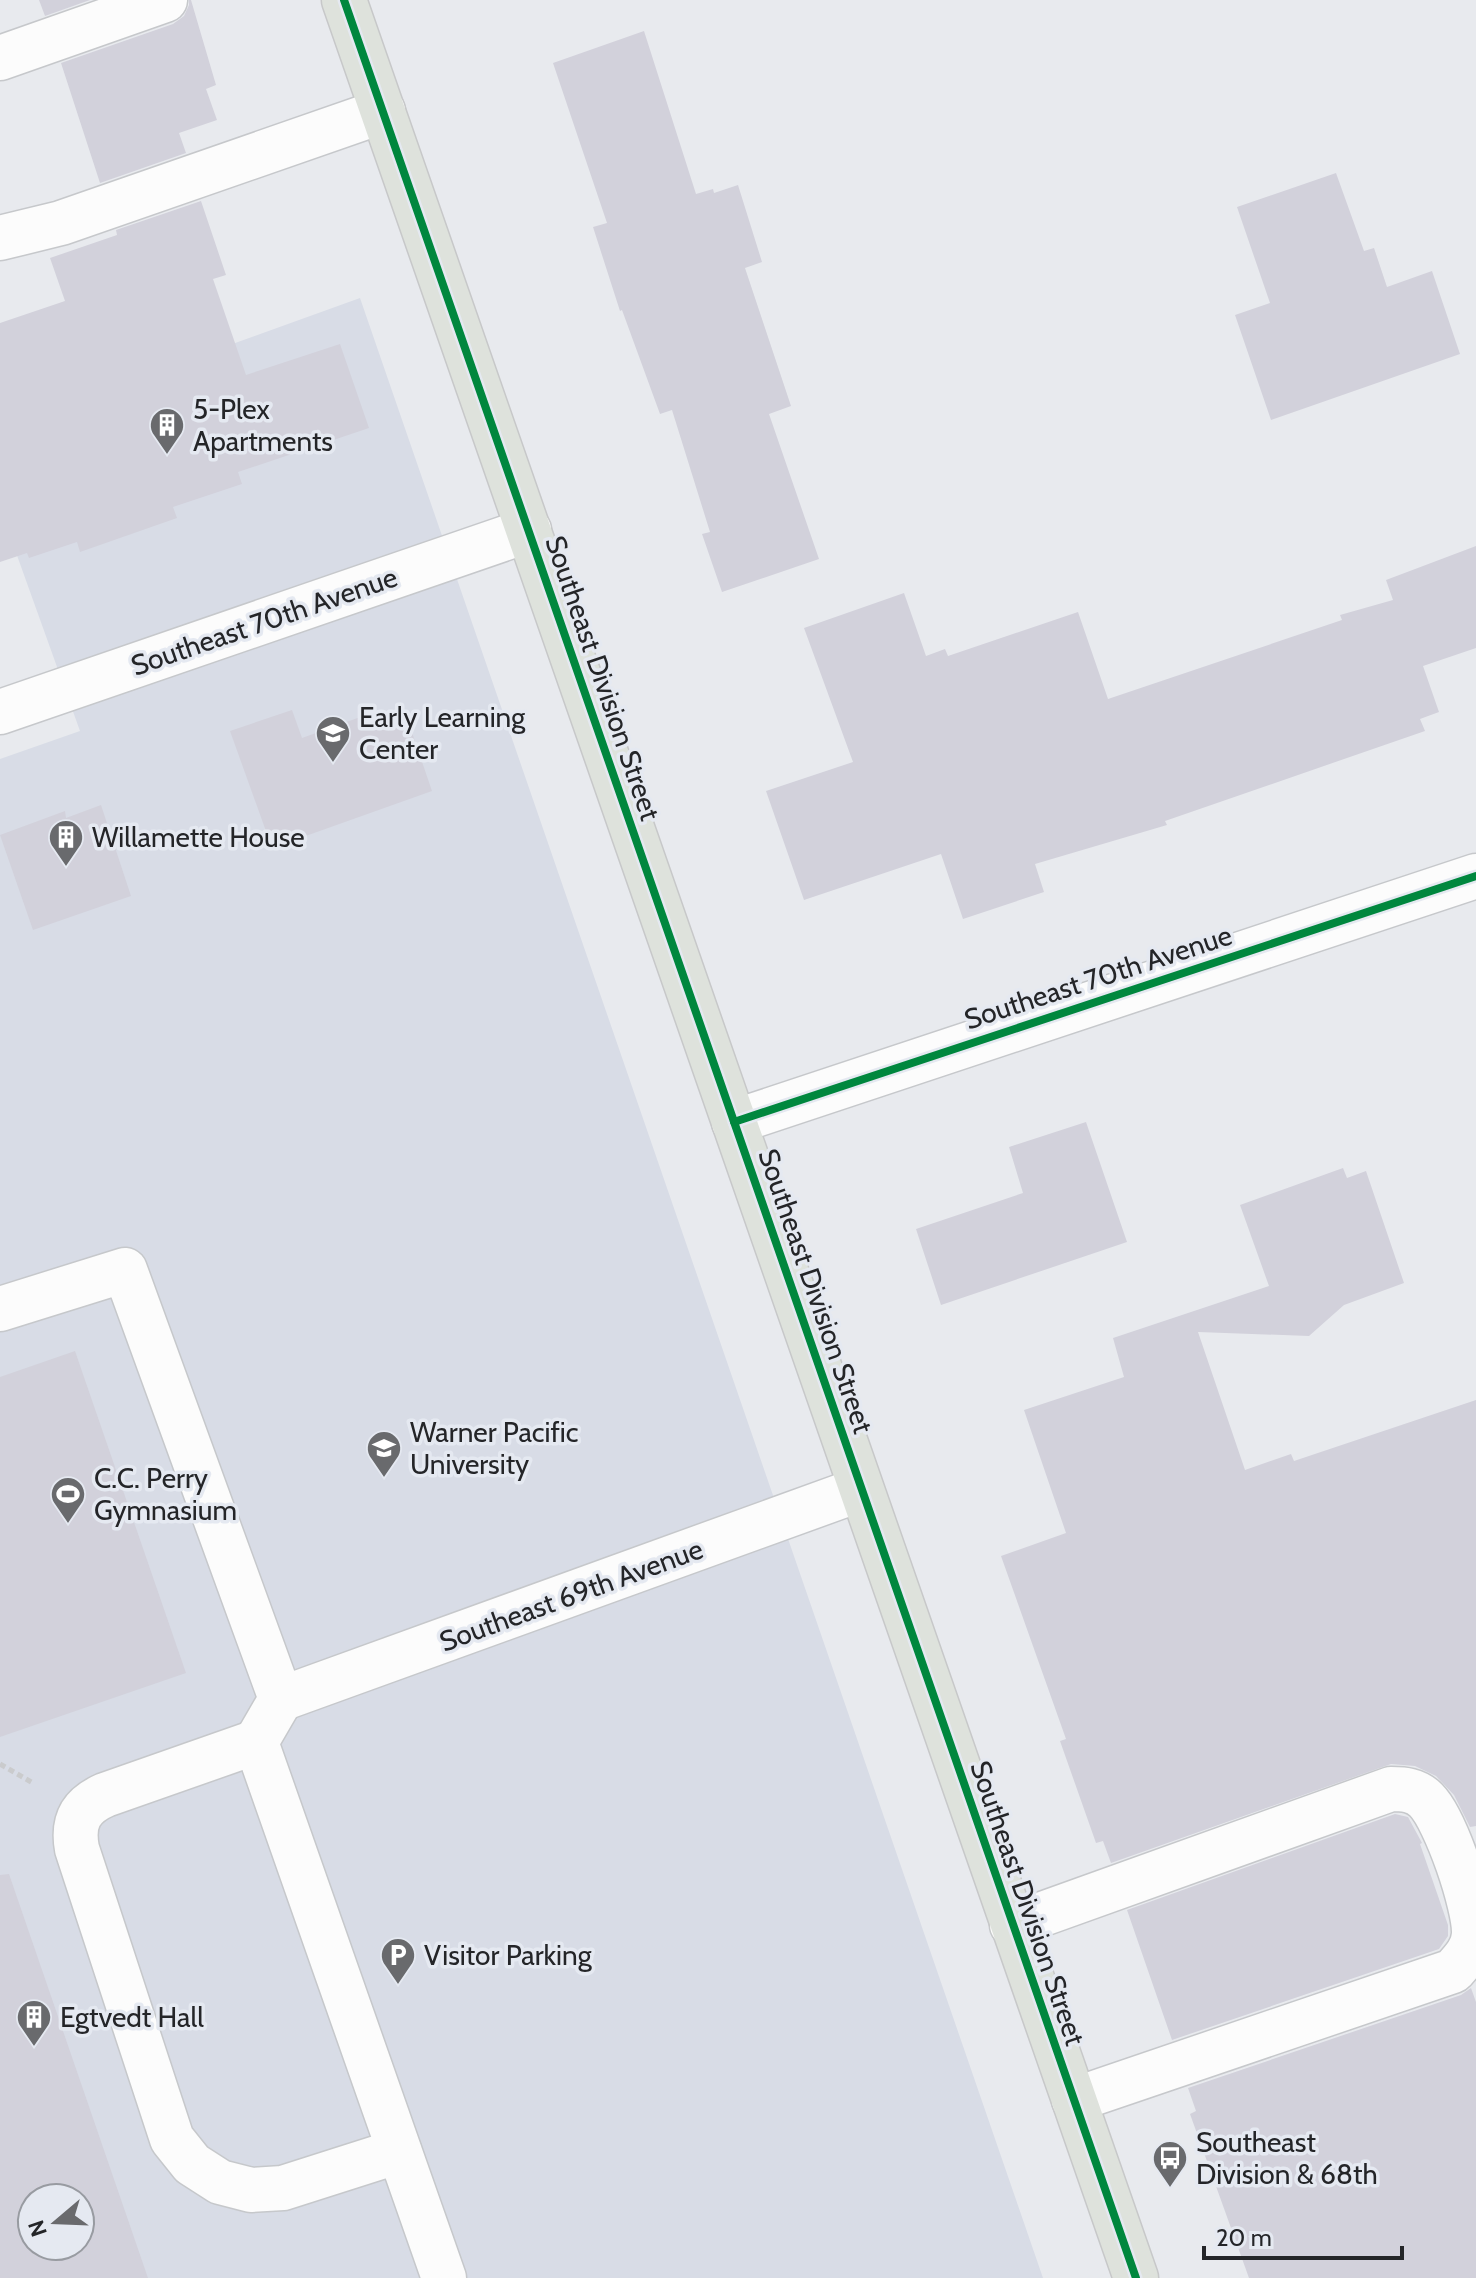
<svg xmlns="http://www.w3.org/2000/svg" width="1476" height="2278" viewBox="0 0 1476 2278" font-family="Cabin,sans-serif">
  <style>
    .built { fill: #d8dce6; fill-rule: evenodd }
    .building { fill: #d2d1db; fill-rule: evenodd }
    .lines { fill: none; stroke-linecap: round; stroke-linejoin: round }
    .minor-casing { stroke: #c6c8cb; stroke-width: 47 }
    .major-casing { stroke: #c7c8c9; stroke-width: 47 }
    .path { stroke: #cacbcd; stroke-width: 5; stroke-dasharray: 6 4; stroke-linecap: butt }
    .minor { stroke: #fcfcfc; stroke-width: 44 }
    .major { stroke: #dee2dc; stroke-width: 44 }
    .cycleway-casing { stroke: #e5e9f1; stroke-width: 13 }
    .cycleway { stroke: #00873e; stroke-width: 8 }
    .labels { text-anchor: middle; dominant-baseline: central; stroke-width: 7; stroke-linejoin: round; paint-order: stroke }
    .poi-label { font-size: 28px; fill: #242528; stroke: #e5e9f1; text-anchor: start }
    .street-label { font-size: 28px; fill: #242528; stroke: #e5e9f1 }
  </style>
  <rect width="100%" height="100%" fill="#e8eaee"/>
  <!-- built -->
  <path class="built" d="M 360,298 L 1043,2278 L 0,2278 L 0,759 L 80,731 L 0,508 L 0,428 ZM 32,2198 L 80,2198 L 80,2246 L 32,2246 Z"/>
  <!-- building -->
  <g class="building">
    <polygon points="39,0 90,0 45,16"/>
    <polygon points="189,0 191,0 216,85 206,89 217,120 179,133 186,153 100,183 61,63 173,24 184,16 189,5"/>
    <polygon points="644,31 696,194 713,189 714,193 738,185 762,262 745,268 791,406 769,414 819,559 722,592 702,534 710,532 672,410 660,414 622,310 620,311 593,227 607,223 553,63"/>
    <polygon points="1336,173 1364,251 1374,248 1387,287 1432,271 1460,354 1271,420 1235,315 1270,303 1237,207"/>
    <polygon points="201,201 226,275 213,279 246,375 340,344 369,428 238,472 242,484 173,507 177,518 80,552 77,542 29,558 27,553 0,562 0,323 65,301 50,258 117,235 116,230"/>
    <polygon points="1476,546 1476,648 1423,666 1439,712 1420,719 1425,731 1165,821 1167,825 1035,864 1044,892 963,919 941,854 804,900 766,791 853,762 804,628 904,593 926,656 945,649 948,656 1078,612 1108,699 1342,620 1340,615 1393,600 1386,580"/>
    <polygon points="292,710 302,738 377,711 381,722 405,712 432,791 272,848 230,731"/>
    <polygon points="101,805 131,896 33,930 0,835 65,811 66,818"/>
    <polygon points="1086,1122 1127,1242 941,1305 916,1229 1023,1193 1009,1147"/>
    <polygon points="1343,1168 1347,1178 1366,1171 1404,1283 1344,1305 1309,1336 1198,1332 1245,1470 1291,1454 1294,1461 1476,1400 1476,1826 1470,1827 1454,1795 1436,1776 1415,1766 1391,1764 1111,1863 1103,1841 1096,1843 1060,1741 1066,1739 1001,1556 1066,1533 1024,1410 1124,1377 1113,1338 1269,1286 1240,1205"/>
    <polygon points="75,1351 186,1673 0,1737 0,1377"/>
    <polygon points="1395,1814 1408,1817 1422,1843 1420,1844 1448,1925 1448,1936 1439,1949 1172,2040 1127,1910"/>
    <path d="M 9,1874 L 148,2278 L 0,2278 L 0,1875 ZM 32,2198 L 80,2198 L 80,2246 L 32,2246 Z"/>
    <polygon points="1471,1988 1476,2002 1476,2278 1249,2278 1190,2114 1196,2111 1188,2088 1461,1995"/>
  </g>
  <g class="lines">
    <!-- minor casing -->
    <g class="minor-casing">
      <g id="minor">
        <polyline points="0,58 165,0"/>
        <polyline points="0,238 61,223 383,111"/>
        <polyline points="0,712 529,530"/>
        <polyline points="734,1122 1476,876"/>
        <polyline points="0,1309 125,1270 281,1699 256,1742 444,2278"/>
        <polyline points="281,1699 861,1489"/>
        <path d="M 256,1742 L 105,1795 C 80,1806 72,1822 77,1849 L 172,2139 L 192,2164 L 220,2182 L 251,2190 L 283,2188 L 399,2151"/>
        <path d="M 1012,1925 L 1391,1789 C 1404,1789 1416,1790 1426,1800 C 1446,1820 1475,1907 1474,1934 C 1473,1950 1463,1960 1453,1971 L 1074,2100"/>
      </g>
    </g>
    <!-- major casing -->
    <g class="major-casing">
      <polyline id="major" points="344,0 1136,2278"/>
    </g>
    <!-- path -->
    <polyline class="path" points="0,1764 33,1783"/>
    <!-- minor -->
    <use href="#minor" class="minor"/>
    <!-- major -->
    <use href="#major" class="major"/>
    <!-- cycleway casing -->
    <g class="cycleway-casing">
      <g id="cycleway">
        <polyline points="344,0 1136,2278"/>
        <polyline points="734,1122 1476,876"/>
      </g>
    </g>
    <!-- cycleway -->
    <use href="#cycleway" class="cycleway"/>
  </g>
  <!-- icons -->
  <defs>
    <g id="building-pin" transform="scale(1.8)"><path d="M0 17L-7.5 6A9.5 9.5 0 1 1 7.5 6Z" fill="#696a6d" stroke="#e5e9f1"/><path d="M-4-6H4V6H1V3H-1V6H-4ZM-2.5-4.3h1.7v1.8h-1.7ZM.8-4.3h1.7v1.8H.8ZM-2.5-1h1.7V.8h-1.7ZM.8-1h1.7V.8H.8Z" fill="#fff"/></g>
    <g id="school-pin" transform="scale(1.8)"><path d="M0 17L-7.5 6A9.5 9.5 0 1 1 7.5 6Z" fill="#696a6d" stroke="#e5e9f1"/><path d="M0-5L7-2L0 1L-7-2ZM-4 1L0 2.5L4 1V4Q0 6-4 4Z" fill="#fff"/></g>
    <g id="university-pin" transform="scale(1.8)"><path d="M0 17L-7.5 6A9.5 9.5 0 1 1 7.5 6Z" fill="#696a6d" stroke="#e5e9f1"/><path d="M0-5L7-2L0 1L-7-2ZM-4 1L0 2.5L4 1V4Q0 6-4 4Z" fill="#fff"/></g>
    <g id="stadium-pin" transform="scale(1.8)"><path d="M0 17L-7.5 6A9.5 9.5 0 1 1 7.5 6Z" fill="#696a6d" stroke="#e5e9f1"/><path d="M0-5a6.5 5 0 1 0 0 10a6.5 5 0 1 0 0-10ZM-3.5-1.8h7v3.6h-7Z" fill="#fff"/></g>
    <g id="parking-pin" transform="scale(1.8)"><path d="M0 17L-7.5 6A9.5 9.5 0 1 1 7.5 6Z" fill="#696a6d" stroke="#e5e9f1"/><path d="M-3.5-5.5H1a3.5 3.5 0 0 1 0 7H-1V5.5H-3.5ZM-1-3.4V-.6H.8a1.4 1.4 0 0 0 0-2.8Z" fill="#fff"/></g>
    <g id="bus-pin" transform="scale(1.8)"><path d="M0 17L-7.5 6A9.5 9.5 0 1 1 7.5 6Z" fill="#696a6d" stroke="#e5e9f1"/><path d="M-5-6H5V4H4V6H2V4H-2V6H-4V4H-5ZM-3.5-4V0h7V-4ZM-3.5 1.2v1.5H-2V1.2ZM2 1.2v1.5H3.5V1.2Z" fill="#fff"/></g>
  </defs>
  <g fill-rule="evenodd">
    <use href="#building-pin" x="167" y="425"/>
    <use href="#school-pin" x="333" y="733"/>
    <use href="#building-pin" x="66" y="837"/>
    <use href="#university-pin" x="384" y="1448"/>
    <use href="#stadium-pin" x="68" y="1494"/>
    <use href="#parking-pin" x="398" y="1955"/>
    <use href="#building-pin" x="34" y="2017"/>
    <use href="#bus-pin" x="1170" y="2158"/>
  </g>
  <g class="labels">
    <!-- poi labels -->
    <g class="poi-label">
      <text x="193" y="409">5-Plex<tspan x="193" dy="32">Apartments</tspan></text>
      <text x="359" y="717">Early Learning<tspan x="359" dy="32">Center</tspan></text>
      <text x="92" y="837">Willamette House</text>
      <text x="410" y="1432">Warner Pacific<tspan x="410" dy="32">University</tspan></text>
      <text x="94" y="1478">C.C. Perry<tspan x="94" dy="32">Gymnasium</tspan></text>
      <text x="424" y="1955">Visitor Parking</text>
      <text x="60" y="2017">Egtvedt Hall</text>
      <text x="1196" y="2142">Southeast<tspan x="1196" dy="32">Division &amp; 68th</tspan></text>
    </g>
    <!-- street labels -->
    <g class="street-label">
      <text transform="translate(264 621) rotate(-19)">Southeast 70th Avenue</text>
      <text transform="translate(603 678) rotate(71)">Southeast Division Street</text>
      <text transform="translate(1098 977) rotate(-18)">Southeast 70th Avenue</text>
      <text transform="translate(816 1291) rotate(71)">Southeast Division Street</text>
      <text transform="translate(571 1595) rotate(-20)">Southeast 69th Avenue</text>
      <text transform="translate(1028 1903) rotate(71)">Southeast Division Street</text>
    </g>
  </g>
  <!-- north arrow -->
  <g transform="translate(56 2222) rotate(251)"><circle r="38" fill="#e5e9f1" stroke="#989ba1" stroke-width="2"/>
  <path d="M0-6L14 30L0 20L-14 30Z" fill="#696a6d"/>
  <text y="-12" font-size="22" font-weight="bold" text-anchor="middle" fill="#242528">N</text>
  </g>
  <!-- scale -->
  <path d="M1204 2246v12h198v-12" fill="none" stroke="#242528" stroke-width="4"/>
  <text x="1216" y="2246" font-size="24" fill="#242528" stroke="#e5e9f1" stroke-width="6" paint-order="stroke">20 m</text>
</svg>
